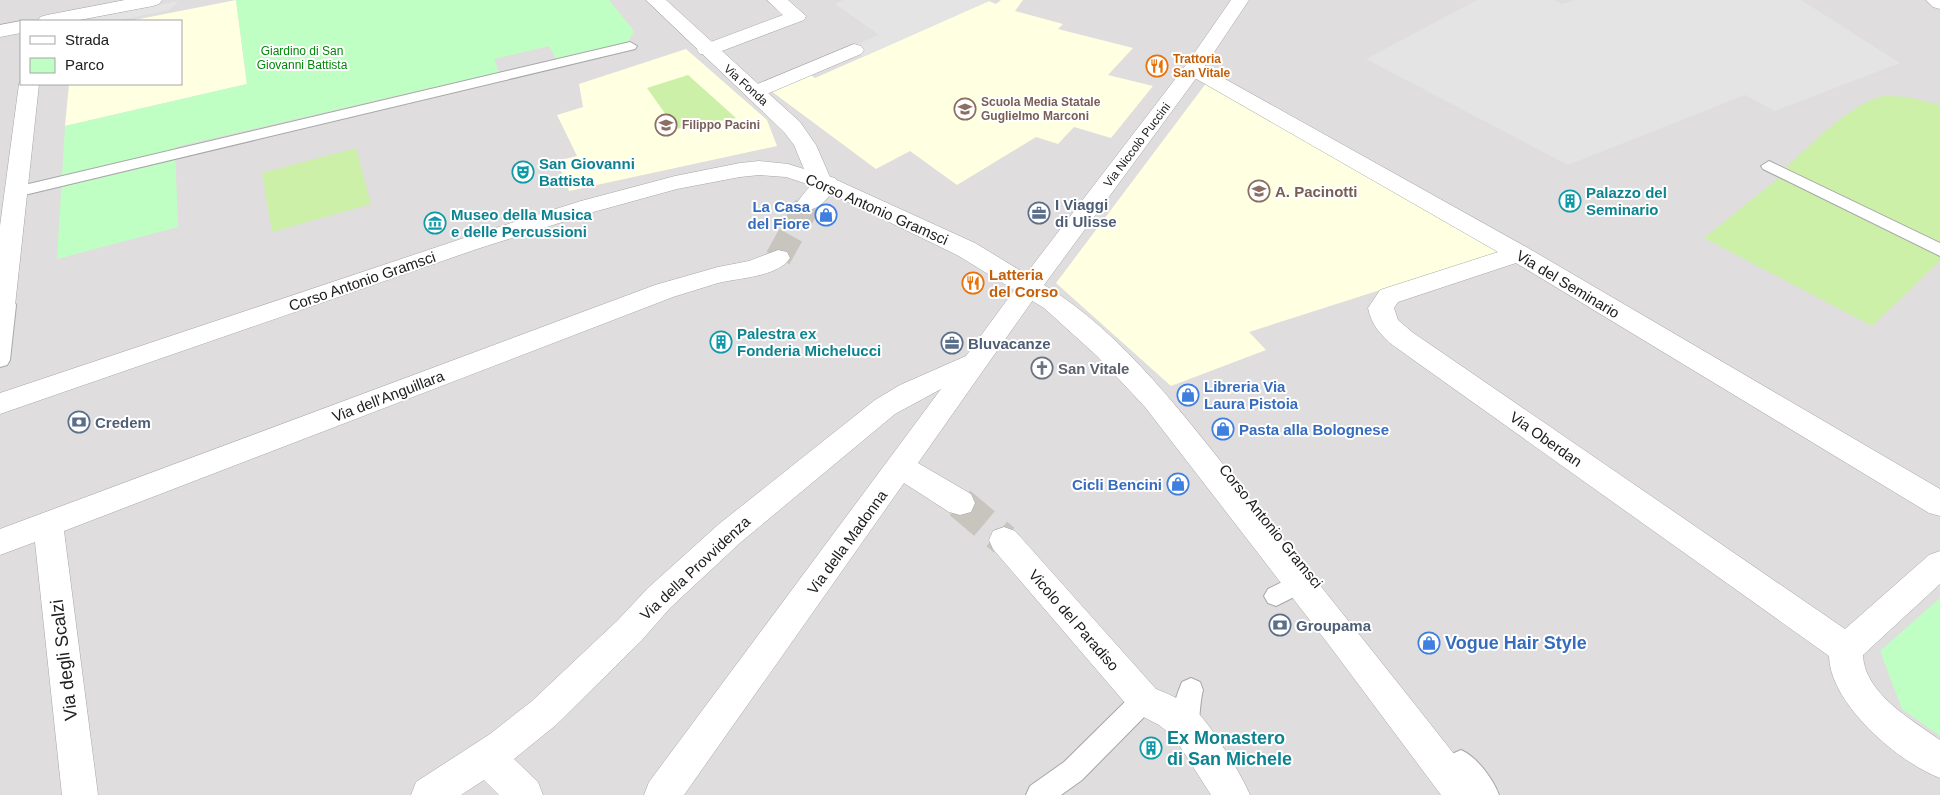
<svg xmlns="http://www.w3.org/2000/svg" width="1940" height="795" viewBox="0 0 1940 795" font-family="Arial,sans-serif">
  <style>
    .residential { fill: #dfdddd; fill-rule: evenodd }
    .education { fill: #ffffe2 }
    .grass { fill: #ccf0a8 }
    .park { fill: #c0ffc4 }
    .parking { fill: #e4e4e4 }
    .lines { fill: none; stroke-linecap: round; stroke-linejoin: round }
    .minor-tunnel-far2 { stroke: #c8c5be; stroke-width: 21; stroke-dasharray: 21 10; stroke-linecap: butt }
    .minor-tunnel-far1 { stroke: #c8c5be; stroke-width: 26; stroke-dasharray: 26 13; stroke-linecap: butt }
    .minor-tunnel { stroke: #c8c5be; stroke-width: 32; stroke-dasharray: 32 16; stroke-linecap: butt }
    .service-casing { stroke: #a7a7a7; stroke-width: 2 }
    .minor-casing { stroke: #a7a7a7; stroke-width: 1 }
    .tertiary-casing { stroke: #a7a7a7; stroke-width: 1 }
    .service { fill: #fff; fill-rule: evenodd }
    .minor { fill: #fff; fill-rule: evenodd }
    .tertiary { fill: #fff; fill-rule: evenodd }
    .labels { text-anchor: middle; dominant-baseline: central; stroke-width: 4; stroke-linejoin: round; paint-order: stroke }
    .far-park-label { font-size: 12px; fill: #02860a; stroke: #fff }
    .far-food-label { font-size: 12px; font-weight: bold; fill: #c56008; stroke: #fff; text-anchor: start }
    .far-street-label { font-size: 12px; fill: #202020; stroke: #fff }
    .far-education-label { font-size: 12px; font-weight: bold; fill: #785e54; stroke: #fff; text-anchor: start }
    .culture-label { font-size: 15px; font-weight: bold; fill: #0d838f; stroke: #fff; text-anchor: start }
    .education-label { font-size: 15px; font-weight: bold; fill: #785e54; stroke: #fff; text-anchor: start }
    .service-label { font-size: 15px; font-weight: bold; fill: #4e5e75; stroke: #fff; text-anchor: start }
    .shop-label { font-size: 15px; font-weight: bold; fill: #366cbe; stroke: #fff; text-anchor: end }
    .street-label { font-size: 15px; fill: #202020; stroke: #fff }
    .food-label { font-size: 15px; font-weight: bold; fill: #c56008; stroke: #fff; text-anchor: start }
    .worship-label { font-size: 15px; font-weight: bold; fill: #5b616d; stroke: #fff; text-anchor: start }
    .near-shop-label { font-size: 18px; font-weight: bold; fill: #366cbe; stroke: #fff; text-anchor: start }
    .near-street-label { font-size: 18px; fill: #202020; stroke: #fff }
    .near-culture-label { font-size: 18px; font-weight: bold; fill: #0d838f; stroke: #fff; text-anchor: start }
  </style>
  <rect width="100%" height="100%" fill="#f2eee6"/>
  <!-- residential -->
  <path class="residential" d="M 0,0 L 1940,0 L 1940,795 L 0,795 ZM 21,21 L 181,21 L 181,84 L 21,84 Z"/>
  <!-- education -->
  <g class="education">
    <polygon points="236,0 247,84 65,126 69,84 181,84 181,21 129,21"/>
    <polygon points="1001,0 1023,0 1015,11 1063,24 1058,29 1133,48 1108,75 1153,86 1111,138 1074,127 1058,144 1036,137 957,185 910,151 876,169 771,91 809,74 815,78 989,1 996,4"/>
    <polygon points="686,49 767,120 777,146 569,191 557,161 577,156 557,115 583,107 579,84"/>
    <polygon points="1207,82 1499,252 1249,332 1266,350 1171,386 1056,283"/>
  </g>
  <!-- grass -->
  <g class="grass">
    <polygon points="688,75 736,118 676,129 647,88"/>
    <path d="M 1884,96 L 1908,97 L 1940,105 L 1940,244 L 1785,168 C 1813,144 1849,104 1884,96 Z"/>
    <polygon points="356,148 371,204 272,232 262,173"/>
    <polygon points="1780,177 1940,253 1940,261 1872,326 1704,238"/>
  </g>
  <!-- park -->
  <g class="park">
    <polygon points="236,0 609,0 634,31 628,42 556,59 549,46 494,59 499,72 175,147 178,227 57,259 65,126 247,84"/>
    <polygon points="1940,598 1940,736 1902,709 1880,651"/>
  </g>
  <!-- parking -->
  <g class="parking">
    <polygon points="844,0 987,0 989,1 863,57 850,47 879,35 835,4"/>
    <polygon points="1477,0 1554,0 1562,4 1575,0 1801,0 1900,63 1775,111 1745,95 1568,165 1366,59"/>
    <polygon points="179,1 169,10 115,21 78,21"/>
  </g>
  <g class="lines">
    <!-- minor-tunnel-far2 -->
    <polyline class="minor-tunnel-far2" points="806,207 808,204"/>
    <!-- minor-tunnel-far1 -->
    <polyline class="minor-tunnel-far1" points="778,258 807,206"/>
    <!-- minor-tunnel -->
    <polyline class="minor-tunnel" points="960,503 1004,540"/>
    <!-- service casing -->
    <g class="service-casing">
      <g id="service">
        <polygon points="630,42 637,46 635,49 16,197 10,196 8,192 10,188 16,187"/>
        <polygon points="1769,161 1940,243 1940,256 1763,169 1761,166"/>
        <polygon points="7,299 14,301 16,305 10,360 7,365 0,367 0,301"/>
        <polygon points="1300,573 1308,576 1312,583 1308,590 1276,606 1268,603 1264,596 1268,589"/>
        <path d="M 1191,678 L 1200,682 L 1203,690 C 1199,705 1201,720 1195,734 L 1186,737 L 1177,734 C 1169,716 1175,699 1182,682 Z"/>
        <polygon points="1144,688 1153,692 1157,700 1153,708 1082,780 1061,795 1026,795 1030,786 1064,762 1135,692"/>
        <path d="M 1461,750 C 1477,757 1493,779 1499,795 L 1469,795 L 1452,772 L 1448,763 L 1452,754 Z"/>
      </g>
    </g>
    <!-- minor casing -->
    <g class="minor-casing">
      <g id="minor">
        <polygon points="767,0 788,0 806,16 804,20 714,54 700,54 697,50 700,46 783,15"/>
        <polygon points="854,44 861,46 864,50 861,54 762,96 755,98 748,96 745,92 748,88"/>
        <path d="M 1193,63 L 1200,65 L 1528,248 L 1940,489 L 1940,516 L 1929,513 L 1516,263 L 1398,302 L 1394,308 L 1398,320 L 1412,332 L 1845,629 L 1929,555 L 1940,551 L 1940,584 L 1863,655 C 1864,693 1912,720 1940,740 L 1940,778 C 1898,762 1830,704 1829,656 L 1394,346 C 1381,336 1371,324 1368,308 L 1380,290 L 1498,252 L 1186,73 L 1183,69 L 1186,65 Z"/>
        <polygon points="21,81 21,84 39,84 13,324 9,330 0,333 0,226 19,84"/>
        <path d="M 827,176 L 835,178 L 838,183 C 829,197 818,214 800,209 L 796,204 C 804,193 814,179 827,176 Z"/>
        <path d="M 778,250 L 787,252 L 790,258 C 778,277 738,278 718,283 C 703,288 688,292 673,297 L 64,531 L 98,795 L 62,795 L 35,542 L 0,555 L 0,529 L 655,285 L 718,267 L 749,261 Z"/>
        <polygon points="1030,279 1039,281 1042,287 918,463 971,494 975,503 971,512 960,515 949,512 904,483 684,795 644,795 649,782 941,389 895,414 741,542 670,608 642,640 556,725 514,759 538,782 543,795 499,795 484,780 461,795 411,795 416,782 490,734 532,701 618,620 648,588 719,524 875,400 900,385 966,356 1021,281"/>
        <path d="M 1004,527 L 1015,531 L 1156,689 C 1171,695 1185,701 1197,712 C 1211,725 1243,777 1250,795 L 1211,795 L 1174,737 L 1159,725 L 1132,711 L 993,549 L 989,540 L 993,531 Z"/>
      </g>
    </g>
    <!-- tertiary casing -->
    <g class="tertiary-casing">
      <g id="tertiary">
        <polygon points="125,0 162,0 159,4 153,6 74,21 38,21 40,17 47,15"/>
        <path d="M 646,0 L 666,0 L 800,122 L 816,145 L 830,177 L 975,243 L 1026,274 L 1186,65 L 1231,0 L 1249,0 L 1200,73 L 1044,285 C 1123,332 1189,422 1246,493 C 1323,589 1400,685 1476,782 L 1481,795 L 1441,795 L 1329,645 L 1145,407 L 1097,356 L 1044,308 L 957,255 L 819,188 L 786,177 L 759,175 L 740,177 L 677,189 L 597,211 L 477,249 L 0,414 L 0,393 L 461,239 L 581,201 L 675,176 L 740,163 L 759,161 L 788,164 L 804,169 L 794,145 L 784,132 Z"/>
        <polygon points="1926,0 1940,0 1940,9 1933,7"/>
        <polygon points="21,21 21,33 0,37 0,25"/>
      </g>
    </g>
    <!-- service -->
    <use href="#service" class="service"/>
    <!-- minor -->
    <use href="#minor" class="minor"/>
    <!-- tertiary -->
    <use href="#tertiary" class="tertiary"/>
  </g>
  <!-- icons -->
  <defs>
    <g id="restaurant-ring" transform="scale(1.125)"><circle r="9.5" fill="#fff" stroke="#e8710a" stroke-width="1.5"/><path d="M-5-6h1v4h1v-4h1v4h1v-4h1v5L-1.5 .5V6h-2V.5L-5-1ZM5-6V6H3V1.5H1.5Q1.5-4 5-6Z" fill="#e8710a"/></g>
    <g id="school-ring" transform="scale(1.125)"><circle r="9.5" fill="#fff" stroke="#8d6e63" stroke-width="1.5"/><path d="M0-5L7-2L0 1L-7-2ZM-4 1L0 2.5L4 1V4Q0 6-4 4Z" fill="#8d6e63"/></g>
    <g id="theatre-ring" transform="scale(1.125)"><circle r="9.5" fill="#fff" stroke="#0f9aa8" stroke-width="1.5"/><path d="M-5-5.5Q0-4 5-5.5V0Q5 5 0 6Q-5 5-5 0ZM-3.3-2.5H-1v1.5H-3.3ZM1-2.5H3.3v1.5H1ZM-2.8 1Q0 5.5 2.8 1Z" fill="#0f9aa8"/></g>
    <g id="building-ring" transform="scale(1.125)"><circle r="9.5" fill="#fff" stroke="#0f9aa8" stroke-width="1.5"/><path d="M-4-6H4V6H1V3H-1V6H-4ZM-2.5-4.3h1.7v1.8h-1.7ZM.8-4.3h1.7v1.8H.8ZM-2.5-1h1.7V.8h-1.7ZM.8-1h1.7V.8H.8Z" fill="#0f9aa8"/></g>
    <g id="office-ring" transform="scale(1.125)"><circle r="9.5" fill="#fff" stroke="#5c6f8a" stroke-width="1.5"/><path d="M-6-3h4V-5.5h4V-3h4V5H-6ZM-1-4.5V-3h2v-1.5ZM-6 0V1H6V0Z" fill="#5c6f8a"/></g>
    <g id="shop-ring" transform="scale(1.125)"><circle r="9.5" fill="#fff" stroke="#3f7fe0" stroke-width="1.5"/><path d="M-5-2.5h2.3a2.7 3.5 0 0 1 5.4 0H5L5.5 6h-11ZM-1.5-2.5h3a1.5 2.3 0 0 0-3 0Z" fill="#3f7fe0"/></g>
    <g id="museum-ring" transform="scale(1.125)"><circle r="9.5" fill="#fff" stroke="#0f9aa8" stroke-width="1.5"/><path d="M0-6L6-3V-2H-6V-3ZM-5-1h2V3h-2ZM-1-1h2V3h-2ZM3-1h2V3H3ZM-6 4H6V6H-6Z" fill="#0f9aa8"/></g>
    <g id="church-ring" transform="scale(1.125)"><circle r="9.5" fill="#fff" stroke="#6b7280" stroke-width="1.5"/><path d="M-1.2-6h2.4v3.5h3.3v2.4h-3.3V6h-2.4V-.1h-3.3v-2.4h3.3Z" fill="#6b7280"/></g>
    <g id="bank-ring" transform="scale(1.125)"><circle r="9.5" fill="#fff" stroke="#5c6f8a" stroke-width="1.5"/><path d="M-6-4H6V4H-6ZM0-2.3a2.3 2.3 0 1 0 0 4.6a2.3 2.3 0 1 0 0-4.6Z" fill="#5c6f8a"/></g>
  </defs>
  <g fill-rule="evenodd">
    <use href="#restaurant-ring" x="1157" y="66"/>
    <use href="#school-ring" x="965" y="109"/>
    <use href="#school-ring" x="666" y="125"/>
    <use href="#theatre-ring" x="523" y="172"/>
    <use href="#school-ring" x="1259" y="191"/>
    <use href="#building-ring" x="1570" y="201"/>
    <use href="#office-ring" x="1039" y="213"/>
    <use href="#shop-ring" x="826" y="215"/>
    <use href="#museum-ring" x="435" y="223"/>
    <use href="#restaurant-ring" x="973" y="283"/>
    <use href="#building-ring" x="721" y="342"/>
    <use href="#office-ring" x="952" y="343"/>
    <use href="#church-ring" x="1042" y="368"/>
    <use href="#shop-ring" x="1188" y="395"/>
    <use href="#bank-ring" x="79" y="422"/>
    <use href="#shop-ring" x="1223" y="429"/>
    <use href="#shop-ring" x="1178" y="484"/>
    <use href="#bank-ring" x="1280" y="625"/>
    <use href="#shop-ring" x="1429" y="643"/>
    <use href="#building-ring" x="1151" y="748"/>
  </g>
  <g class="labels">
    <!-- far-park labels -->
    <g class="far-park-label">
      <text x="302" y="51">Giardino di San<tspan x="302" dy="14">Giovanni Battista</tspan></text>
    </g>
    <!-- far-food labels -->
    <g class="far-food-label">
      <text x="1173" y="59">Trattoria<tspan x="1173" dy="14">San Vitale</tspan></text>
    </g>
    <!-- far-street labels -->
    <g class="far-street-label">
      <text transform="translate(746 85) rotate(42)">Via Fonda</text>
      <text transform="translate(1137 145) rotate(-53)">Via Niccolò Puccini</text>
    </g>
    <!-- far-education labels -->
    <g class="far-education-label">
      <text x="981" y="102">Scuola Media Statale<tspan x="981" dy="14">Guglielmo Marconi</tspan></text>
      <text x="682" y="125">Filippo Pacini</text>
    </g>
    <!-- culture labels -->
    <g class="culture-label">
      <text x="539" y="163">San Giovanni<tspan x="539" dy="17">Battista</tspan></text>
      <text x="1586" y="192">Palazzo del<tspan x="1586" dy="17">Seminario</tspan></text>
      <text x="451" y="214">Museo della Musica<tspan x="451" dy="17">e delle Percussioni</tspan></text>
      <text x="737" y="333">Palestra ex<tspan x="737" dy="17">Fonderia Michelucci</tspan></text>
    </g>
    <!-- education labels -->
    <g class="education-label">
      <text x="1275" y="191">A. Pacinotti</text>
    </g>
    <!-- service labels -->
    <g class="service-label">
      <text x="1055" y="204">I Viaggi<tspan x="1055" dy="17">di Ulisse</tspan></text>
      <text x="968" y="343">Bluvacanze</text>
      <text x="95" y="422">Credem</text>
      <text x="1296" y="625">Groupama</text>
    </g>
    <!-- shop labels -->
    <g class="shop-label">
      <text x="810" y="206">La Casa<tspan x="810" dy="17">del Fiore</tspan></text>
      <text x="1204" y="386" text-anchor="start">Libreria Via<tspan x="1204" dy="17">Laura Pistoia</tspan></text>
      <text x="1239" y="429" text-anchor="start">Pasta alla Bolognese</text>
      <text x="1162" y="484">Cicli Bencini</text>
    </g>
    <!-- street labels -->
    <g class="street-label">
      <text transform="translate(877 209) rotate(24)">Corso Antonio Gramsci</text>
      <text transform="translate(362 281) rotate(-19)">Corso Antonio Gramsci</text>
      <text transform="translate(1568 284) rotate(31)">Via del Seminario</text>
      <text transform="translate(388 396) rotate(-21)">Via dell'Anguillara</text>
      <text transform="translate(1546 439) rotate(35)">Via Oberdan</text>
      <text transform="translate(1271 526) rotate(51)">Corso Antonio Gramsci</text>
      <text transform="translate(847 542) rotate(-54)">Via della Madonna</text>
      <text transform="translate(695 568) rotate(-43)">Via della Provvidenza</text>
      <text transform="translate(1074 620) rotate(49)">Vicolo del Paradiso</text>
    </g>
    <!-- food labels -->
    <g class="food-label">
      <text x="989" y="274">Latteria<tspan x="989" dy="17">del Corso</tspan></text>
    </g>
    <!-- worship labels -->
    <g class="worship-label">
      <text x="1058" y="368">San Vitale</text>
    </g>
    <!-- near-shop labels -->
    <g class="near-shop-label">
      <text x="1445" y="643">Vogue Hair Style</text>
    </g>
    <!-- near-street labels -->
    <g class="near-street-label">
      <text transform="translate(64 660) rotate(-97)">Via degli Scalzi</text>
    </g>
    <!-- near-culture labels -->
    <g class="near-culture-label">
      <text x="1167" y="738">Ex Monastero<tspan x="1167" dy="21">di San Michele</tspan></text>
    </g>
  </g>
  <!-- legend -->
  <rect x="20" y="20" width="162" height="65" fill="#ffffff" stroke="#a6a6a6"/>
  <rect x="30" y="36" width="25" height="8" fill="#ffffff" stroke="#a6a6a6"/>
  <text x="65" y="45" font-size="15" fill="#202020">Strada</text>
  <rect x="30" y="58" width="25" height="15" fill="#c0ffc4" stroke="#a6a6a6"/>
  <text x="65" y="70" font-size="15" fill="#202020">Parco</text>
</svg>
